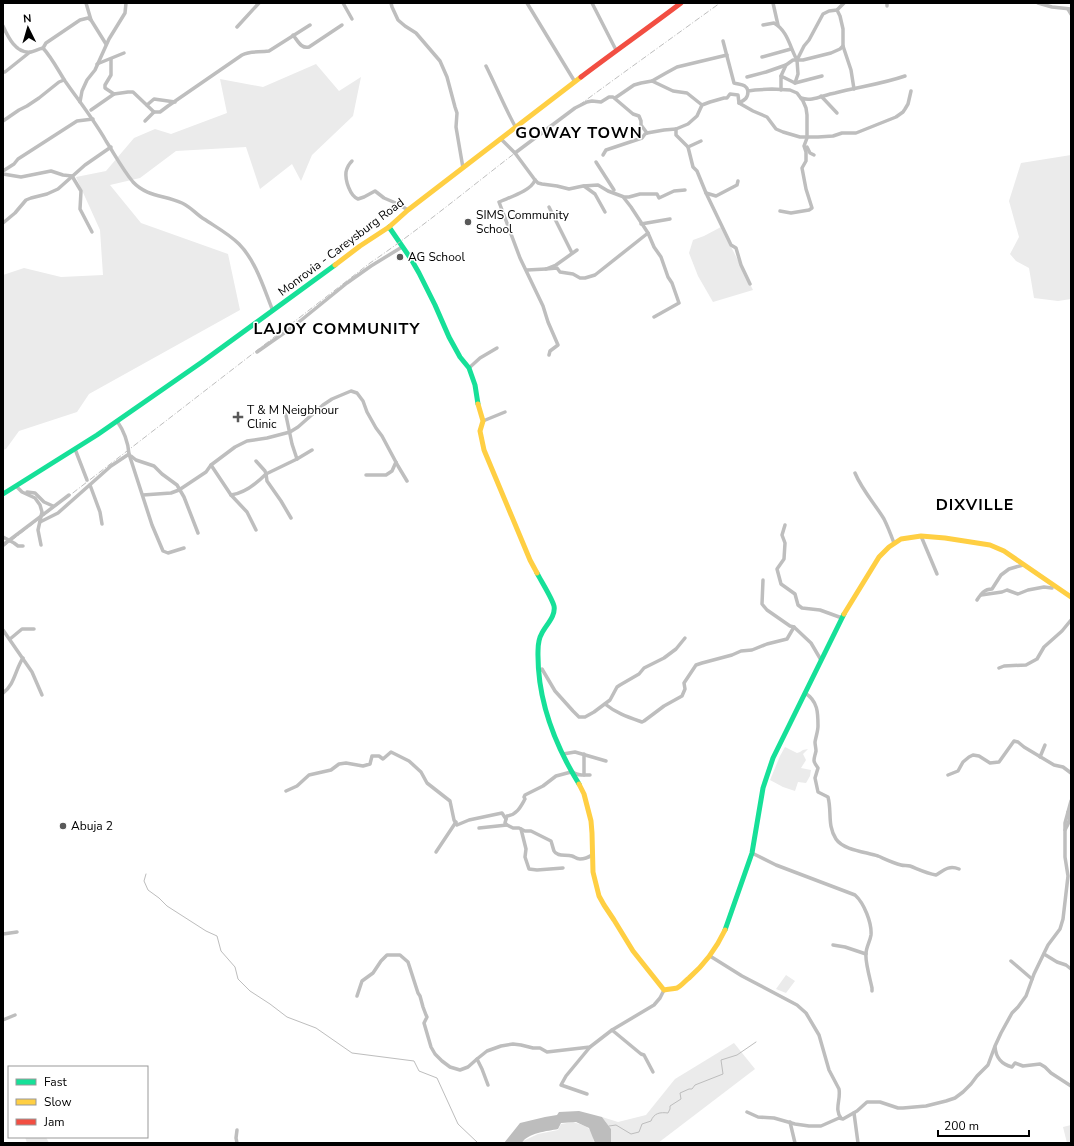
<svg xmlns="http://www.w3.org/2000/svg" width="1074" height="1146" viewBox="0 0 1074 1146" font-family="'Nunito Sans',sans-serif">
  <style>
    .green { fill: #ebebeb }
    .water { fill: #bdbdbd }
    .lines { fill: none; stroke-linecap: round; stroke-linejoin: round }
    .stream { stroke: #bdbdbd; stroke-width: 1 }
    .street { stroke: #bebebe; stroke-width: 3.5 }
    .fast { stroke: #16e098; stroke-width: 5 }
    .slow { stroke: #ffcf43; stroke-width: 5 }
    .jam { stroke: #f24e42; stroke-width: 5 }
    .rail { stroke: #bebebe; stroke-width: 1; stroke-dasharray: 6 2 1 2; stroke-linecap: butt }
    .poi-dot { fill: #595959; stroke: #fff; stroke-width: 1.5 }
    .labels { text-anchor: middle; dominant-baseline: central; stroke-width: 3; stroke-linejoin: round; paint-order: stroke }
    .poi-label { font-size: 12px; fill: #000; stroke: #fff; text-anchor: start }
    .street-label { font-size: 12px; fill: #000; stroke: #fff }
    .district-label { font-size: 16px; font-weight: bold; letter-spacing: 1px; fill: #000; stroke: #fff }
  </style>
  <rect width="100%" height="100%" fill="#fff"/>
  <!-- green -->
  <g class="green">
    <polygon points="316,64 339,91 361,77 353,116 312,155 301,181 292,164 260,189 246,147 176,151 140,178 110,185 141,223 228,254 240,310 89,394 77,412 19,431 6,449 3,450 3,275 24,268 61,277 103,275 100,230 76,177 106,171 134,138 155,129 171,134 227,113 220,79 263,87"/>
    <polygon points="1071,155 1071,299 1058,301 1034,298 1029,268 1016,261 1010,254 1019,237 1009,201 1021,163"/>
    <polygon points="721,227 753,290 713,302 698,276 689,253 693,240 704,236"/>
    <polygon points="785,747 797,753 800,752 803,750 808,749 803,754 806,760 801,768 811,770 810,776 806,783 798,782 795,791 783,787 770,780 780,756"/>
    <polygon points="786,975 795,981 786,993 776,989"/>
    <polygon points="734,1043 755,1069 658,1143 611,1143 611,1129 602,1117 618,1122 646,1115 675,1079"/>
    <path d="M 573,1122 C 586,1126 593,1127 594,1143 L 522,1143 L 523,1141 L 538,1134 L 558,1130 L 561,1124 Z"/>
    <polygon points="1071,1125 1071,1143 1067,1143 1063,1127"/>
    <polygon points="25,1137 46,1137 49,1143 27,1143"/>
  </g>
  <!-- water -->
  <path class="water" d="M 579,1111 L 602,1117 L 611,1129 L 611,1143 L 595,1143 L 589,1128 L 576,1122 L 561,1123 L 558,1129 C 548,1131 527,1133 522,1143 L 504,1143 L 520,1123 L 545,1117 L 557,1115 L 559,1112 Z"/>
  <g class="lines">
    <!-- stream -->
    <g class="stream">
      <polyline points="146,874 144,881 148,890 159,898 167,906 206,931 217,936 221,951 235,967 238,979 250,991 270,1004 287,1017 316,1028 352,1053 414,1061 419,1071 437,1078 458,1124 478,1143"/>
      <path d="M 609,1126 L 616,1125 L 631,1134 L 639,1132 L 642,1124 L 651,1121 C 654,1113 660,1112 668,1113 L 670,1109 L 670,1106 L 681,1099 L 680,1093 L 689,1089 L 692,1089 L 695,1085 L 723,1074 L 721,1060 L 737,1055 L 756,1042"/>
    </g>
    <!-- street -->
    <g class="street">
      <polyline points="86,3 91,20 106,44"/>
      <polyline points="343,3 352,19"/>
      <polyline points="391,3 392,7 398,20 405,26 416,33 440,61 447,77 455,107 457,113 456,127 463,168"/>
      <polyline points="527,3 575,82"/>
      <polyline points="592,3 616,50"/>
      <polyline points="773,3 778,25"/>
      <polyline points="887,3 887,6"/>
      <polyline points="1038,3 1052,7 1071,9"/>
      <polyline points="1068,9 1071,14"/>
      <path d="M 763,25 L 774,23 C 788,31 790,48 797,60"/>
      <path d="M 3,26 C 8,37 16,54 31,52 C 35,51 38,49 43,48 C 52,58 58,70 65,81 C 79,101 94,120 106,141 C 115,155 123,170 133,182 C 147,197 165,195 182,203 C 191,207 197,215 204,219 C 216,227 229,234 239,244 C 256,261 264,289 273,311"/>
      <polyline points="237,27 259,3"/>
      <path d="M 293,35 C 298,41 301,49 309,47 L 342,25"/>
      <path d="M 723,41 L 734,83 C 741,85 746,84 748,91"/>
      <polyline points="843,46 851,70 854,89"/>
      <polyline points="43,48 46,43 80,20 88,18 91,20"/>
      <polyline points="762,57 791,49"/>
      <path d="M 111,59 L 111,75 L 105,85 L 105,88 L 114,94 L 128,92 L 133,92 L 154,112 L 160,112 L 168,106 L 242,55 C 251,50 259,53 269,51 L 310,25"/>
      <polyline points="97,64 124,53"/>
      <path d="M 486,66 C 496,86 505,108 516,128"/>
      <polyline points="3,72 5,72 30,52"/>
      <polyline points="781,76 786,65 793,60 803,60 831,53 840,49 843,46 843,29 840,16 837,10"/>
      <polyline points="747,77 766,72 786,65"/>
      <polyline points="652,81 673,91 687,93 702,105"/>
      <polyline points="795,83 822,76"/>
      <polyline points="781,90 781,76 795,83 798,74 797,60 804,46 809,40 823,14 829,11 837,10 844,3"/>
      <polyline points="821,96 837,113"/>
      <polyline points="615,98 634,85 641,83 652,81 666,73 677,67 727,55"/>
      <path d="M 801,98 C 812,102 823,95 835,93 C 858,87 882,84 905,76"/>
      <polyline points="80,102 82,91 87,80 95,70 109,39 125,13 126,3"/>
      <polyline points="739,103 753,111 767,117 776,129 783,132 800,137 818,137 833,136 842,133 856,133 896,117 903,112 905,109 908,104 911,91"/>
      <polyline points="147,105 154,99 175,102"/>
      <polyline points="91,110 114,94"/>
      <polyline points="3,121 19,110 27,106 39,98 59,82 64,80"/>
      <polyline points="145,121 154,112"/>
      <polyline points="676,129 676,135 688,147 693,167 697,171 706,193 731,245 736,248 741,265 750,284"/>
      <polyline points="501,139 515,153 535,180 538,183 542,184 557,186 569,189 583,186 598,185 608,191 624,197 629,197 640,194 657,194 659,198 674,191 685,190"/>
      <polyline points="688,147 701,141"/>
      <polyline points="807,147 810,153 814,155"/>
      <path d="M 515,153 L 575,108 L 587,102 L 592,101 L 601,102 L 609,97 L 613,97 L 633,114 L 639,116 L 641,121 L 641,125 L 647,133 L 664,130 L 676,129 L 688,124 L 697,116 L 702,105 L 710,102 L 724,98 L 727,98 L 730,94 L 738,95 L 739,103 C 745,100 748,98 748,91 L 755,90 L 772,89 L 790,90 L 797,93 L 803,101 L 806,108 L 807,115 L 807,138 L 804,146 L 806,152 L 806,161 L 802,168 L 806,189 L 812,208 L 809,210 L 791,213 L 780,211"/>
      <polyline points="603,155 606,150 642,138 645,134 647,133"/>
      <path d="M 352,161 C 349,164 347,167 346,172 C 345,180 350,196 358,199 L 364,197 L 375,191 L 384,198 L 398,204 L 408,210"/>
      <polyline points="596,162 614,190"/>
      <polyline points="3,171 14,164 18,159 77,121 93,119"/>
      <polyline points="3,174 21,177 51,171 63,175 72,176 81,191 80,209 92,232"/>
      <path d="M 535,180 C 531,191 510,197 499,202 L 520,258 L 543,306 L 548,322 L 558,345 L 550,351 L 549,355"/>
      <polyline points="584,186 595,194 605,212"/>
      <polyline points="706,193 716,196 737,185 738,181"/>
      <polyline points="624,198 631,207 648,233 654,247 661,257 668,277 672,283 679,303 654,317"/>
      <polyline points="549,207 572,253"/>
      <polyline points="3,223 15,213 26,200 31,198 47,194 58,189 85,165 111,147"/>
      <polyline points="641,224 670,219"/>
      <polyline points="546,269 557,268 560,272 573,274 580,278 585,278 595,275 648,233"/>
      <polyline points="527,270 546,269 556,265 577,250"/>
      <polyline points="257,352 294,326 347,283 371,266 402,247"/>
      <polyline points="469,368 480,358 497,348"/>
      <polyline points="284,406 292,444 297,459"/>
      <polyline points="483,421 505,412"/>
      <polyline points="75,449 87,480"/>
      <polyline points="129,454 152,525 163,551 168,553 184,548"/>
      <polyline points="131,456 136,460 154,466 162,474 177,485 184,497 198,533"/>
      <polyline points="211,465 231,495 247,512 256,530"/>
      <path d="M 855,473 C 862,490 875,504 884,519 C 888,527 891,535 894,543"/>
      <polyline points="366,475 386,475 392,471 396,462"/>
      <polyline points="90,485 100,512 102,524"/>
      <polyline points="16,486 22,492 35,498 40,505 42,512 38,530 41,545"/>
      <polyline points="27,492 35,493 44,502 53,506"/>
      <polyline points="143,495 171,493 179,490 206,472 211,465 235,447 247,441 267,438 290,432 298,427 323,405 332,399 351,391 357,393 363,401 367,412 376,428 382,436 398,466 407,481"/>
      <path d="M 231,495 C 245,493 256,484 266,474 L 265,471 L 256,461"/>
      <polyline points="291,518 281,501 267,481 266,474 297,459 312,450"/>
      <path d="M 40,522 L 58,513 L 111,466 L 129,454 C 128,441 124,431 117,421"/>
      <polyline points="785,525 782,535 785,543 784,559 777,569 781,584 795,594 798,605 802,608 820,610 842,618"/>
      <polyline points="921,536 937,574"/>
      <polyline points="3,537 14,543 18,546 23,546"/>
      <polyline points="3,545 69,495"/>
      <polyline points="763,580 762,604 767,610 790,626 794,627 811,643 821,660"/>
      <polyline points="981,595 1002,592 1007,590 1018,594 1028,590 1044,587 1052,588"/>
      <path d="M 977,600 C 981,594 984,589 992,589 L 1001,575 L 1009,569 L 1023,565"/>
      <polyline points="3,630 32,672 42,695"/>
      <polyline points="10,639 22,629 34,629"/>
      <polyline points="999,668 1004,666 1026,665 1037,659 1044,647 1062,631 1071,620"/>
      <polyline points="539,671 542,669 555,691 573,711 579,717 585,717 594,712 610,700 617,687 620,685 639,674 644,668 664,658 676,649 685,638"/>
      <path d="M 3,693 C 15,684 15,670 23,658"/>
      <path d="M 805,693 C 818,701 818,713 818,726 C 818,731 816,736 815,742 C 815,745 816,748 816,751 C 814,760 812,760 818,768 L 815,778 L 818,792 L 828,797 C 832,812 827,825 836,839 C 843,850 866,852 878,856 C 885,859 893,863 901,865 C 904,866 907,865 910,866 C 918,869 926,873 936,875 C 944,870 949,865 959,869"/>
      <path d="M 605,704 C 616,713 628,717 642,722 L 644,721 L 664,706 L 682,696 L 685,689 L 684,683 L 696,665 L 702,663 L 732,655 L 741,651 L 752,650 L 767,644 L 787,639 L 794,627"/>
      <polyline points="563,754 575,752 606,761"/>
      <polyline points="1040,757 1045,745"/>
      <path d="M 572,771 C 576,776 584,775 590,775"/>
      <polyline points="584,775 584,754"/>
      <polyline points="948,775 958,771 963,762 969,757 973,755 979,756 990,763 999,762 1014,741 1018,742 1024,747 1054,765 1063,767 1071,773"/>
      <path d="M 286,791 L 297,786 L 309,775 L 331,770 L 339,764 L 346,763 L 363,766 L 370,764 L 372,756 L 379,756 L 383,759 L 391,752 L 409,761 L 421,772 L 427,783 L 450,801 L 454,820 L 457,825 L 469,820 L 502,813 L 506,819 L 505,823 L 507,825 L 513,828 L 519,828 L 525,831 L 531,831 L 551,841 C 552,844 553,848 554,851 C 557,857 566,854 572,856 C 575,857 576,859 580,859 C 585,859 589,857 592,855"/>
      <path d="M 506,819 L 507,816 C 517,815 521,806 525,799 L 524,797 L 525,795 L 543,786 L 556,776 L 571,772"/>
      <polyline points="479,828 507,825"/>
      <polyline points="521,829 526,849 525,857 529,869 537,870 563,868"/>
      <path d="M 1065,830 C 1068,824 1072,818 1068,812"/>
      <polyline points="436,852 456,822"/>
      <path d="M 752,853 L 776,865 L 855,895 C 864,903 872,923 871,935 C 870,942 866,947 866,954 C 865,961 870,979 872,988 L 872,991"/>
      <polyline points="3,934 17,932"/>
      <polyline points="833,945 845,947 866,954"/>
      <polyline points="1044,954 1057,962 1066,965 1071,969"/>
      <path d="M 710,956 L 742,976 L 797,1005 L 806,1013 L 819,1035 L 829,1070 L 839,1089 C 841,1100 834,1109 841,1118"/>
      <polyline points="1011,961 1032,979"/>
      <polyline points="357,996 362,981 373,973 381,961 387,955 400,955 408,962 418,993 420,996 423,1007 426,1015 427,1017 424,1023 431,1047 435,1054 442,1061 450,1067 460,1070 468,1067 477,1059 487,1051 501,1046 513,1044 521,1045 533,1048 540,1048 547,1052 590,1047 612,1030 654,1005 660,998 664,990"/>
      <polyline points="3,1020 15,1015"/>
      <polyline points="612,1030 641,1054 644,1055 653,1072"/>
      <path d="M 995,1047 C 996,1058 1001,1064 1012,1067 L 1015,1063 L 1023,1066 L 1040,1064 L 1045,1067 L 1051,1073 L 1071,1086"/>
      <polyline points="477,1059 482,1069 488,1085"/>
      <polyline points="587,1094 561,1085 566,1076 590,1047"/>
      <polyline points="747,1112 758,1117 774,1118 795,1124 809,1126 821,1126 839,1118 843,1119 857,1111 867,1102 880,1102 898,1108 903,1108 926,1106 946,1101 955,1098 963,1092 971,1084 977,1076 988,1065 995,1046 1001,1033 1012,1013 1018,1007 1026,996 1034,974 1048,945 1060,929 1063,919 1068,876 1065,857 1065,823 1071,801"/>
      <polyline points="854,1113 858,1143"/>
      <polyline points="790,1122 795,1143"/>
      <polyline points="237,1130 236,1138 237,1143"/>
    </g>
    <!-- fast -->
    <g class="fast">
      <polyline points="389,227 411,259 419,273 435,305 449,337 460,357 469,368 475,385 478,404"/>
      <polyline points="3,494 97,435 202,362 335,265"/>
      <path d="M 537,573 C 541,581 552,598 554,606 C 556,616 546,625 542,633 C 539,638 538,645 538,651 C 537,698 555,745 579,784"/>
      <polyline points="725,930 752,853 763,788 773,758 844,614"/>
    </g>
    <!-- slow -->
    <g class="slow">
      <polyline points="335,265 360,246 389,227 408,210 581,77"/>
      <polyline points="478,404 483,421 480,431 484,450 530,560 537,573"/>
      <polyline points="844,614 879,557 889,547 901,539 921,536 945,538 990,545 1004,551 1071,597"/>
      <path d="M 579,784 L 584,794 L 591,821 L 592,833 L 593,872 L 599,896 L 604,905 L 614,920 L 633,951 L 664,990 C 668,989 673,989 677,988 C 681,986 685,981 689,978 C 705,964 716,949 725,930"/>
    </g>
    <!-- jam -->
    <path class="jam" d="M 581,77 C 614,52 648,28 681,3"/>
    <!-- rail -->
    <path class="rail" d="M 3,547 L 370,263 C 420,229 467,190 515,153 C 582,102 651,53 720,3"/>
  </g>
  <!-- markers -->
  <g class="poi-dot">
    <circle cx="468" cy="222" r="4"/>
    <circle cx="400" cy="257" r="4"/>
    <path d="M236 411h4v4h4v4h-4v4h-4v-4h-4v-4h4z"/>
    <circle cx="63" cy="826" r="4"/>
  </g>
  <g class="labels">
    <!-- poi labels -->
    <g class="poi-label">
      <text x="476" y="215">SIMS Community<tspan x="476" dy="14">School</tspan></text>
      <text x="408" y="257">AG School</text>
      <text x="247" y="410">T &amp; M Neigbhour<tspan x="247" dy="14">Clinic</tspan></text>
      <text x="71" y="826">Abuja 2</text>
    </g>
    <!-- street labels -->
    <g class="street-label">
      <text transform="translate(341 247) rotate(-37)">Monrovia - Careysburg Road</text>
    </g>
    <!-- district labels -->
    <g class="district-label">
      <text x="579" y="133">GOWAY TOWN</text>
      <text x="337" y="329">LAJOY COMMUNITY</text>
      <text x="975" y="505">DIXVILLE</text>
    </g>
  </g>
  <!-- border -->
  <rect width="1074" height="1146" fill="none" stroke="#000000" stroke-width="8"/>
  <!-- legend -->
  <rect x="8" y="1066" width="140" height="72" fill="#ffffff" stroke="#999999"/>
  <rect x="16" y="1079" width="20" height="6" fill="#16e098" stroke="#999999"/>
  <text x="44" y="1086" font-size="12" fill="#000000">Fast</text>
  <rect x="16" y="1099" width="20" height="6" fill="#ffcf43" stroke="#999999"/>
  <text x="44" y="1106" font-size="12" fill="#000000">Slow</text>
  <rect x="16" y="1119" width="20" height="6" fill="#f24e42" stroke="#999999"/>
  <text x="44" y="1126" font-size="12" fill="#000000">Jam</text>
  <!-- north arrow -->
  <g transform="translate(28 28) rotate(355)" stroke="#ffffff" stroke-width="3" paint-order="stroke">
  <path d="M0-3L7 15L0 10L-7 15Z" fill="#000000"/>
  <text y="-6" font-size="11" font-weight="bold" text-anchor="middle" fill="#000000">N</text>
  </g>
  <!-- scale -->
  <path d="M938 1130v6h91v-6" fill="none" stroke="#000000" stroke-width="2"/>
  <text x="944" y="1130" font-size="12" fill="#000000" stroke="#ffffff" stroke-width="3" paint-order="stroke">200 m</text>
</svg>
